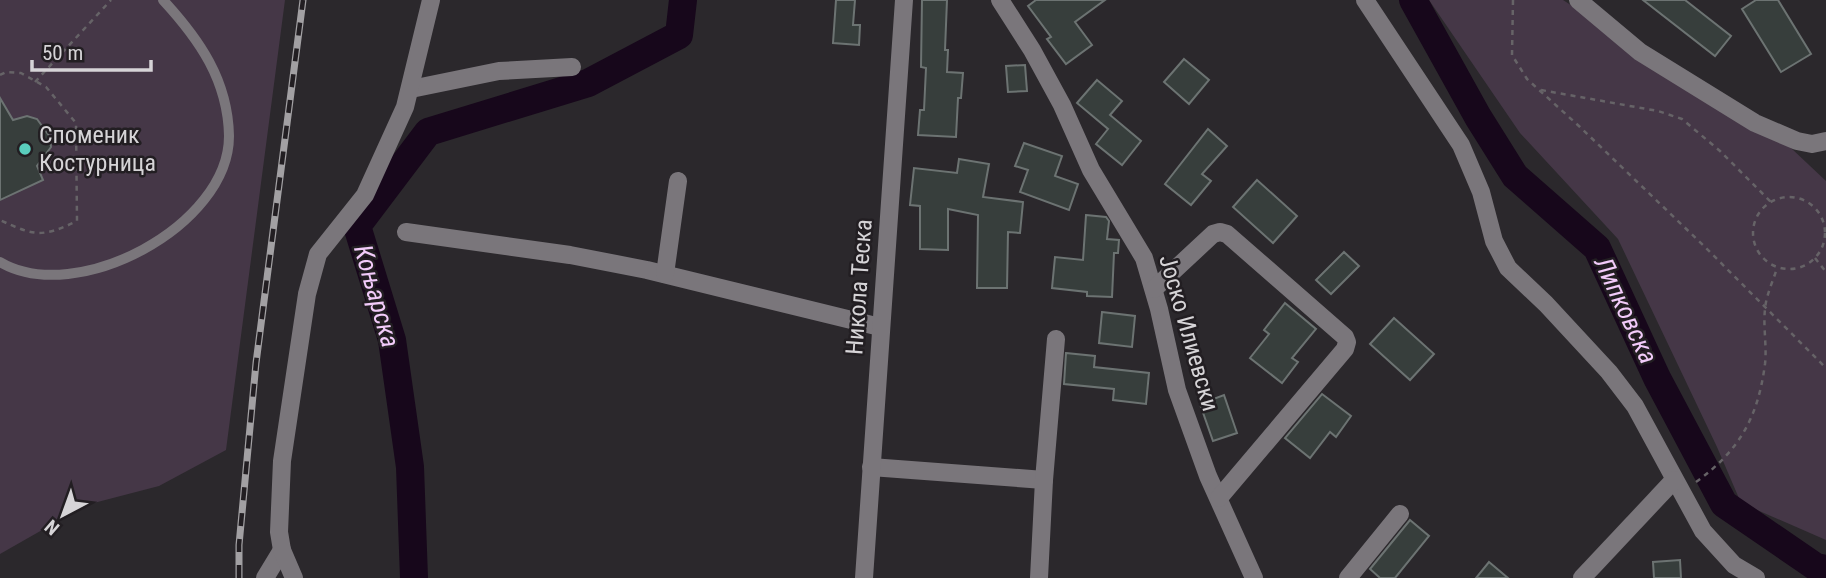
<svg xmlns="http://www.w3.org/2000/svg" width="1826" height="578" viewBox="0 0 1826 578" font-family="'Roboto Condensed',sans-serif">
  <style>
    .green { fill: #453747 }
    .lines { fill: none; stroke-linecap: round; stroke-linejoin: round }
    .river { stroke: #17071b; stroke-width: 28 }
    .building { fill: #373e3c; stroke: #6c7372; stroke-width: 2 }
    .path { stroke: #666367; stroke-width: 2.5; stroke-dasharray: 5 5; stroke-linecap: butt }
    .lane { stroke: #7a767b; stroke-width: 10 }
    .street { stroke: #7a767b; stroke-width: 18 }
    .secondary { stroke: #7a767b; stroke-width: 18 }
    .rail-casing { stroke: #a2a0a3; stroke-width: 7 }
    .rail { stroke: #221e22; stroke-width: 4.5; stroke-dasharray: 13; stroke-linecap: butt }
    .poi-dot { fill: #5acebd; stroke: #221e22; stroke-width: 2.5 }
    .labels { text-anchor: middle; dominant-baseline: central; stroke-width: 5; stroke-linejoin: round; paint-order: stroke }
    .poi-label { font-size: 24px; fill: #d6d4d7; stroke: #221e22; text-anchor: start }
    .street-label { font-size: 24px; fill: #d6d4d7; stroke: #221e22 }
    .water-label { font-size: 26px; font-style: italic; fill: #f2cbfa; stroke: #221e22 }
  </style>
  <rect width="100%" height="100%" fill="#2b282c"/>
  <!-- green -->
  <g class="green">
    <polygon points="0,0 285,0 226,450 159,486 86,505 0,554"/>
    <polygon points="1429,0 1563,0 1791,148 1826,181 1826,540 1741,503 1717,447 1618,239 1520,133"/>
  </g>
  <g class="lines">
    <!-- river -->
    <g class="river">
      <polyline points="1413,0 1478,117 1515,176 1597,248 1657,378 1724,504 1816,567 1826,569"/>
      <polyline points="414,578 410,467 392,340 357,226 428,132 588,83 679,35 683,0"/>
    </g>
  </g>
  <!-- building -->
  <g class="building">
    <polygon points="836,0 855,0 853,25 860,25 859,45 833,43"/>
    <polygon points="922,0 947,0 945,50 948,50 947,72 963,73 961,98 958,98 956,137 918,135 920,110 924,110 926,68 921,67"/>
    <polygon points="1036,0 1105,0 1075,22 1092,45 1066,64 1047,39 1051,37 1028,6"/>
    <polygon points="1643,0 1685,0 1731,36 1715,56"/>
    <polygon points="1756,0 1778,0 1811,54 1781,72 1742,9"/>
    <polygon points="1184,59 1209,80 1189,104 1164,82"/>
    <polygon points="1025,65 1027,91 1008,92 1006,66"/>
    <polygon points="1097,80 1122,101 1110,115 1141,141 1122,165 1096,144 1108,129 1077,103"/>
    <polygon points="0,98 13,120 27,116 37,119 50,137 51,147 37,166 43,180 0,200"/>
    <polygon points="1208,129 1227,146 1202,174 1211,181 1191,205 1165,184"/>
    <polygon points="1024,143 1062,156 1055,176 1078,184 1069,210 1020,192 1028,170 1015,166"/>
    <polygon points="959,159 989,164 983,197 1023,202 1020,233 1008,232 1007,288 977,288 978,215 948,209 948,250 920,249 920,206 910,205 914,168 957,173"/>
    <polygon points="1257,180 1297,216 1273,243 1233,207"/>
    <polygon points="1086,215 1106,217 1109,221 1107,239 1119,240 1118,253 1114,253 1112,297 1087,296 1087,292 1052,288 1055,257 1083,260"/>
    <polygon points="1344,252 1359,266 1331,294 1316,280"/>
    <polygon points="1285,303 1316,329 1292,358 1298,362 1282,383 1250,358 1269,334 1264,330"/>
    <polygon points="1102,312 1135,316 1132,347 1099,343"/>
    <polygon points="1394,318 1434,354 1410,380 1370,344"/>
    <polygon points="1066,353 1095,356 1094,367 1149,373 1146,404 1113,400 1114,389 1064,384"/>
    <polygon points="1322,394 1351,416 1336,437 1330,432 1310,458 1285,438"/>
    <polygon points="1224,395 1237,433 1213,441 1200,404"/>
    <polygon points="1410,520 1429,536 1395,578 1380,578 1370,569"/>
    <polygon points="1680,560 1681,578 1654,578 1653,562"/>
    <polygon points="1489,562 1508,578 1476,578"/>
  </g>
  <g class="lines">
    <!-- path -->
    <g class="path">
      <polyline points="1513,0 1512,55 1527,79 1580,127 1704,246 1826,368"/>
      <path d="M 0,75 L 6,72 L 21,73 L 46,87 L 76,123 L 77,221 C 42,238 34,236 0,220"/>
      <polyline points="35,82 111,0"/>
      <polyline points="1541,90 1658,111 1682,119 1720,151 1771,202"/>
      <circle cx="1789" cy="233" r="36"/>
      <polyline points="1815,258 1826,272"/>
      <path d="M 1696,482 C 1740,450 1758,417 1765,364 C 1767,346 1763,327 1765,309 C 1766,296 1773,281 1777,268"/>
    </g>
    <!-- lane -->
    <path class="lane" d="M 0,262 C 76,307 229,226 229,136 C 228,80 199,39 163,0"/>
    <!-- street -->
    <g class="street">
      <polyline points="1000,0 1032,50 1062,105 1091,170 1144,258 1159,309 1177,390 1208,476 1254,578"/>
      <polyline points="1365,0 1461,145 1481,192 1494,241 1508,268 1546,304 1609,372 1635,406 1703,531 1734,565 1756,578"/>
      <polyline points="1578,0 1640,52 1755,123 1797,141 1812,144 1826,141"/>
      <polyline points="411,89 499,71 572,67"/>
      <polyline points="406,232 570,255 647,270 880,327"/>
      <polyline points="665,274 678,181"/>
      <polyline points="1154,289 1213,234 1220,232 1227,234 1345,337 1347,342 1345,349 1219,498"/>
      <polyline points="871,467 1044,480"/>
      <polyline points="265,578 282,550"/>
      <polyline points="1039,578 1044,480 1056,339"/>
      <polyline points="1348,578 1400,514"/>
      <polyline points="1582,578 1674,480"/>
    </g>
    <!-- secondary -->
    <g class="secondary">
      <polyline points="294,578 282,550 279,532 282,461 307,294 318,254 365,195 405,107 431,0"/>
      <polyline points="864,578 904,0"/>
    </g>
    <!-- rail casing -->
    <g class="rail-casing">
      <polyline id="rail" points="239,578 239,545 256,363 303,0"/>
    </g>
    <!-- rail -->
    <use href="#rail" class="rail"/>
  </g>
  <!-- markers -->
  <circle class="poi-dot" cx="25" cy="149" r="7"/>
  <g class="labels">
    <!-- poi labels -->
    <g class="poi-label">
      <text x="39" y="135">Споменик<tspan x="39" dy="28">Костурница</tspan></text>
    </g>
    <!-- street labels -->
    <g class="street-label">
      <text transform="translate(859 287) rotate(-86)">Никола Теска</text>
      <text transform="translate(1189 333) rotate(74)">Јоско Илиевски</text>
    </g>
    <!-- water labels -->
    <g class="water-label">
      <text transform="translate(377 296) rotate(74)">Коњарска</text>
      <text transform="translate(1626 310) rotate(65)">Липковска</text>
    </g>
  </g>
  <!-- north arrow -->
  <g transform="translate(63 515) rotate(221)" stroke="#221e22" stroke-width="5" paint-order="stroke">
  <path d="M0-5L12 26L0 18L-12 26Z" fill="#d6d4d7"/>
  <text y="-10" font-size="19" font-weight="bold" text-anchor="middle" fill="#d6d4d7">N</text>
  </g>
  <!-- scale -->
  <path d="M32 60v10h119v-10" fill="none" stroke="#d6d4d7" stroke-width="3.5"/>
  <text x="42" y="60" font-size="21" fill="#d6d4d7" stroke="#221e22" stroke-width="5" paint-order="stroke">50 m</text>
</svg>
